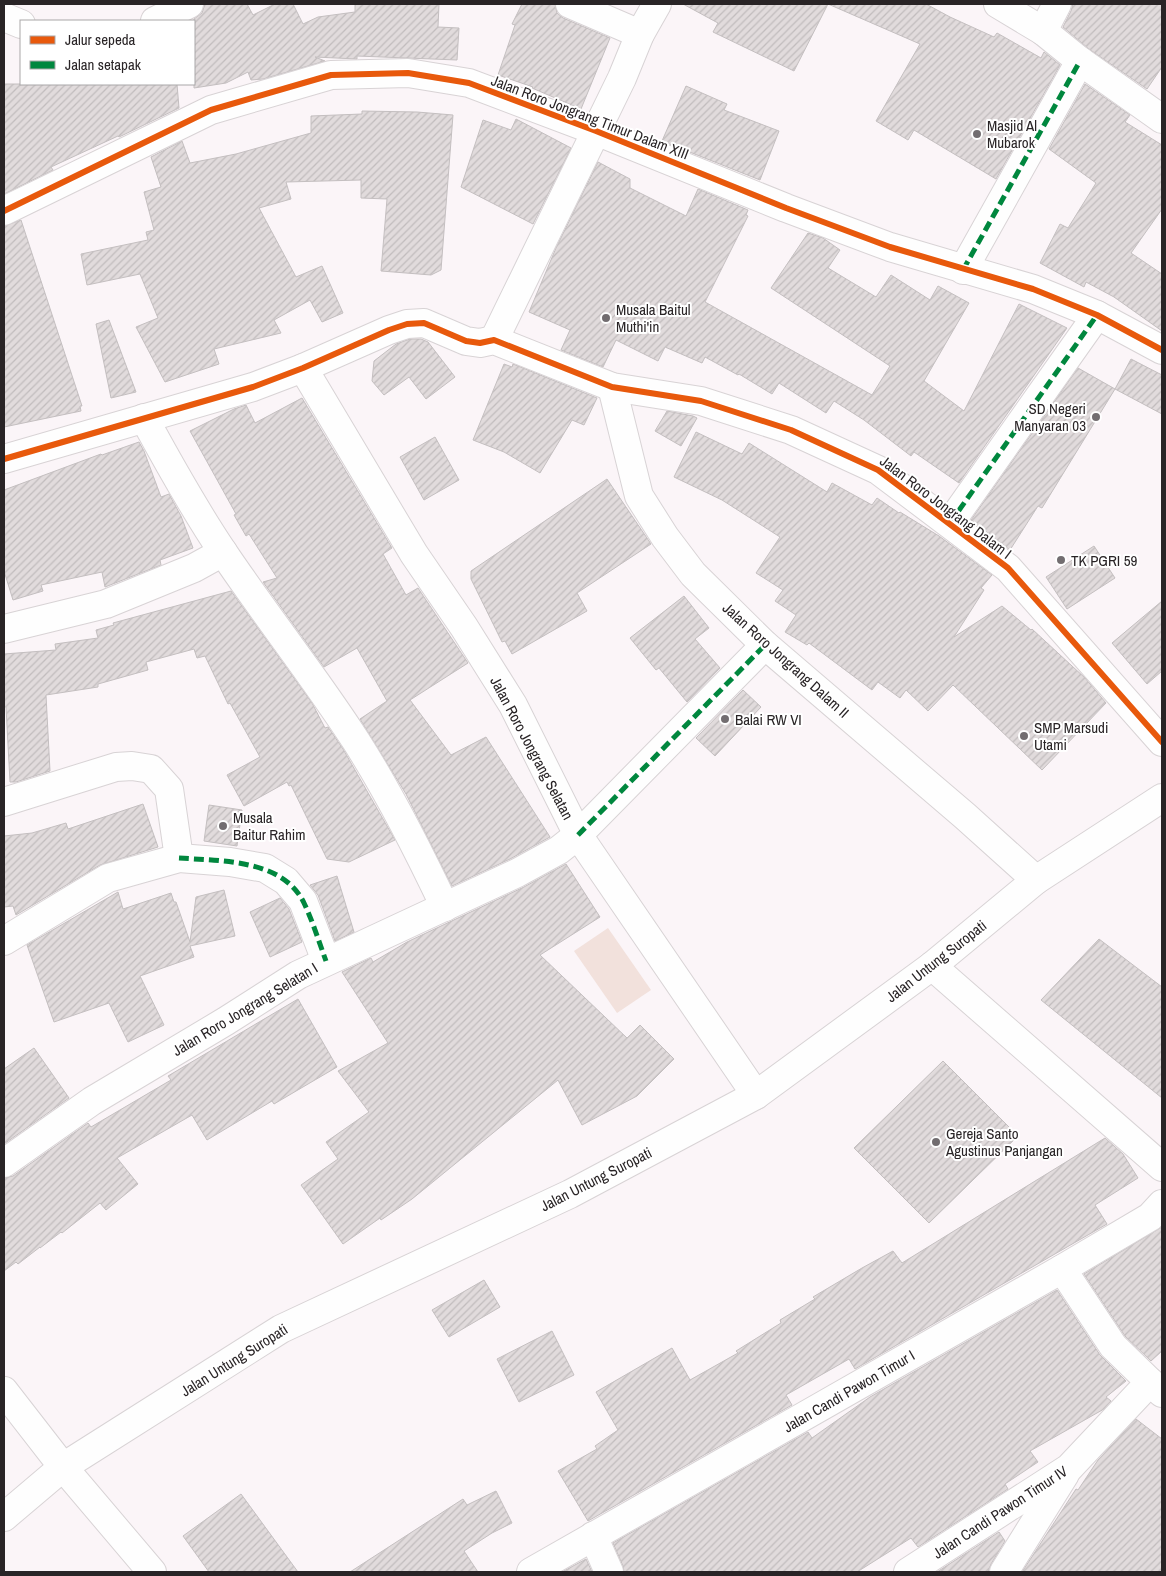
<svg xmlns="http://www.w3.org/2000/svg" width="1166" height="1576" viewBox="0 0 1166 1576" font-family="'Archivo Narrow',sans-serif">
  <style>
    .park { fill: #f2e1dc }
    .building { fill: url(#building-hatch); stroke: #c4bfc0 }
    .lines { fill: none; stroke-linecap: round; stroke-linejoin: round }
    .minor-casing { stroke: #d8d3d5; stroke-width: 30 }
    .major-casing { stroke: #d8d3d5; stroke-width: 30 }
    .minor { stroke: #fefefe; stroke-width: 28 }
    .major { stroke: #fefefe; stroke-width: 28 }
    .quiet { stroke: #00873e; stroke-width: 5; stroke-dasharray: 10 5; stroke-linecap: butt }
    .cycleway-casing { stroke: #fff; stroke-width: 9 }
    .cycleway { stroke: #e8590c; stroke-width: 6 }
    .poi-dot { fill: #726d70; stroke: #fff; stroke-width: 2 }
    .labels { text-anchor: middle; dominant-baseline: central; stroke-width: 4; stroke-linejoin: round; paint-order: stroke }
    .street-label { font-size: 15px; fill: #292426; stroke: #fff }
    .poi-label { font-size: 15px; fill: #292426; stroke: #fff; text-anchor: start }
  </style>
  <defs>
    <pattern id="building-hatch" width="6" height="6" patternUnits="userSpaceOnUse" patternTransform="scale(1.25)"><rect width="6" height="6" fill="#e1dbdc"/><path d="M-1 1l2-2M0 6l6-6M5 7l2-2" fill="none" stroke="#c1bcbd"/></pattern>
  </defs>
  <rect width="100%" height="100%" fill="#fbf5f8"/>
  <!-- park -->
  <polygon class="park" points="608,928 651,990 617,1013 574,951"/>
  <!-- building -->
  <g class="building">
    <polygon points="205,4 247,4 253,15 275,4 293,4 303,24 318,17 355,12 355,4 439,4 438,27 459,28 457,60 357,56 357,59 315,57 325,61 263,79 251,80 248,72 226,83 194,88 194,19 202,13"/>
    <polygon points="522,4 555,4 557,13 563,18 610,38 581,109 532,88 533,87 498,75 515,25 512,24"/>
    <polygon points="683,4 926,4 950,17 994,37 997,33 1041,58 1044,52 1060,65 996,179 914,130 908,140 876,121 920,44 828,4 794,71 713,32 718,23"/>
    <polygon points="1073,4 1162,4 1162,67 1147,89 1089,49 1063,27 1071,11"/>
    <polygon points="4,84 177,84 179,108 119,137 118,136 51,167 53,170 4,194"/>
    <polygon points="1085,84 1130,115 1125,122 1162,145 1162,209 1131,253 1162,274 1162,331 1114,297 1086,282 1084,287 1040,263 1060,224 1068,228 1096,183 1049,149"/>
    <polygon points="686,86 727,104 724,110 779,131 760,180 662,141"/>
    <polygon points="362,111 417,112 453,115 441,270 431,275 381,271 387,199 361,198 361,180 286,182 291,199 259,208 296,277 322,266 343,313 322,322 310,300 274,320 281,333 214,349 219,364 165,382 136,327 158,318 140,274 87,285 81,254 148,240 146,232 154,230 144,192 161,187 151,157 182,141 190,163 236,154 311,133 311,116 362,114"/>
    <polygon points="516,119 571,148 533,224 461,187 483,120 511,130"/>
    <polygon points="598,162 630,179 630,188 686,216 698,189 748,210 746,215 748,216 705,302 872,395 890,366 771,288 808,233 823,238 840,250 828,268 876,297 891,275 930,300 938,286 969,303 924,381 964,411 1019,304 1067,328 959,483 914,452 911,456 864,420 834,401 826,413 779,383 772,394 739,374 738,375 705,357 702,363 665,347 658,361 616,340 603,367 561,350 570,330 529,312 556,248"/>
    <polygon points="21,220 82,406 80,406 81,411 4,427 4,226"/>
    <polygon points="109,320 136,392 111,398 96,324"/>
    <polygon points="410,339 421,339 428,342 455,377 426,399 409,377 384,395 372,381 374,361 396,344"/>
    <polygon points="1131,359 1162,375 1162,414 1115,389"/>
    <polygon points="504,364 512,367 513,364 597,398 584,425 572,420 540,473 504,452 473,440"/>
    <polygon points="1078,368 1115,389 1042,508 1038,506 1010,550 971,520"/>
    <polygon points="302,398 392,548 383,554 406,595 418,588 468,663 410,700 451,755 486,737 550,837 510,859 452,886 406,794 360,719 387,701 357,648 324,667 263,582 277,578 249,534 246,536 234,515 236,514 190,431 234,409 246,405 255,423"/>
    <polygon points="667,411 693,416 697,418 681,446 655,431"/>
    <polygon points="696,432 742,454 749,443 827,492 832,483 872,505 877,498 899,513 900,512 939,536 992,575 981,588 984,590 954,637 1002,606 1031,630 1032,629 1085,678 1106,703 1042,770 953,685 928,711 906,690 900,698 878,682 872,690 809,643 807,645 785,632 796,615 775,601 783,590 756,573 780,537 722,500 674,477"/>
    <polygon points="435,437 459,480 424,500 400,457"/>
    <polygon points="139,442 144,451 161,497 169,494 181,516 193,548 160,560 161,565 105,587 102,572 41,585 43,591 13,600 4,571 4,490 101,454 102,455"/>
    <polygon points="607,479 651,544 577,593 587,611 512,654 505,641 502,642 471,579 471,571"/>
    <polygon points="1094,546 1115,578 1067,609 1046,577"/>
    <polygon points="231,591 312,703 325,728 328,727 343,749 395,840 349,862 327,859 291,785 289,786 287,782 244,806 227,775 260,757 230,703 228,704 205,656 197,658 194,649 146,662 148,670 98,684 98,687 46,695 50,771 16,782 10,782 6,707 4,707 4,654 56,650 55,644 98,638 96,630 114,625 113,623"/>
    <polygon points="684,596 709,628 695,639 720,668 687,702 659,668 656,670 630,638"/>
    <polygon points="1162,601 1162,671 1147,684 1112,643"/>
    <polygon points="743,690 761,707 715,756 696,738"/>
    <polygon points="143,804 158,847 100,865 16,915 13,906 4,907 4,836 32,833 66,823 68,829"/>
    <polygon points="209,805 242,810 237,846 204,841"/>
    <polygon points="566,864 600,917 540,955 627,1038 640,1025 674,1059 637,1096 582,1125 558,1080 412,1199 381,1220 380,1218 343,1244 301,1185 338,1159 326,1142 369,1112 338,1071 388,1043 342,972 371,958 373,962 407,942 524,887"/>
    <polygon points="337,876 354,932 335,941 318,895 310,885"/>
    <polygon points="224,890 235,936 190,946 194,957 140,976 164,1025 128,1042 109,1003 54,1022 27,945 118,892 123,909 171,893 174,902 176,902 190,942 196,897"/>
    <polygon points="280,898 289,909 302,942 270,957 250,912"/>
    <polygon points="1099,939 1162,987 1162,1098 1041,1000"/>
    <polygon points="298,999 337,1067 274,1104 272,1101 207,1140 192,1115 117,1158 138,1184 106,1210 100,1203 62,1233 61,1232 40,1248 40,1247 18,1264 16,1262 4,1271 4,1178 13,1176 88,1123 91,1127 171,1080 168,1076"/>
    <polygon points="34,1048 69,1098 4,1144 4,1069"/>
    <polygon points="943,1061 1018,1136 929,1223 854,1148"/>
    <polygon points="1105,1138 1123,1154 1138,1178 1095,1205 1107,1224 855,1369 849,1359 786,1395 792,1405 588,1521 558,1471 597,1449 595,1446 618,1430 596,1392 672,1348 690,1380 738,1353 736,1351 781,1323 780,1320 815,1299 813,1297 862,1268 893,1251 902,1263"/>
    <polygon points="1162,1227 1162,1351 1151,1361 1125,1336 1084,1274"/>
    <polygon points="484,1280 500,1307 449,1337 432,1310"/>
    <polygon points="1057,1290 1100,1355 1126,1381 1106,1397 1111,1401 1104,1409 1030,1451 1038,1462 1005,1484 1008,1489 918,1547 911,1538 857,1572 624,1572 623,1566 613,1543 808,1432 812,1438 870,1397"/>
    <polygon points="552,1331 574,1375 519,1402 497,1359"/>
    <polygon points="1136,1419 1162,1439 1162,1572 1022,1572 1076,1489 1078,1490 1098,1460"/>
    <polygon points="496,1491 512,1523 492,1533 464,1551 478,1572 350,1572 463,1499 467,1505"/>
    <polygon points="241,1494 298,1572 209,1572 183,1536"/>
    <polygon points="999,1532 1005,1541 991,1564 988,1572 937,1572"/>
    <polygon points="586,1559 592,1572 562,1572"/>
  </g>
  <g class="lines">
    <!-- minor casing -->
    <g class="minor-casing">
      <g id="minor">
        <polyline points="570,4 640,34"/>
        <polyline points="998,4 1043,31 1080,61 1162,119"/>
        <polyline points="4,17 21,24"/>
        <polyline points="155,21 189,4"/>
        <polyline points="1043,31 1057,4"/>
        <polyline points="4,211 211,110 331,75 408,73 469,83 596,131 786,208 890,247 1033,289 1097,315 1162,350"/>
        <polyline points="963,270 1080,61"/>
        <polyline points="494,340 622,78 640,34 657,4"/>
        <polyline points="303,368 414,554 464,627 513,705 578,835 756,1095"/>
        <polyline points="612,387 639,496 665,537 693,574 765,645 965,816 1036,880"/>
        <path d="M 144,418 C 169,464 194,509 223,552 C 266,616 314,676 356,741 C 390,794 418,850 445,907"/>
        <polyline points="4,459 253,387 303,368 389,330 407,324 424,323 466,341 480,343 494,340 612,387 701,401 791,430 878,470 1008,568 1162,742"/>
        <polyline points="950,523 1097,315"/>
        <polyline points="4,629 106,604 194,568 223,552"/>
        <polyline points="4,802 116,767 132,766 151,769 169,789 179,858"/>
        <polyline points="4,941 108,878 179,858 230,862 265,868 286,881 303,901 326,961"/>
        <polyline points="932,966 1162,1167"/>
        <polyline points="4,1163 92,1101 226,1021 298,975 517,873 559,850 578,835 765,645"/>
        <polyline points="1062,1269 1113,1346 1150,1382 1162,1393"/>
        <polyline points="4,1391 63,1467 152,1572"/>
        <polyline points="593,1536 609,1572"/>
        <polyline points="531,1572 1062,1269 1150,1217 1162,1204"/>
        <polyline points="908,1572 1069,1468 1150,1382"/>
        <polyline points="1004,1572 1065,1474"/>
      </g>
    </g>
    <!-- major casing -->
    <g class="major-casing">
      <polyline id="major" points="4,1517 63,1467 281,1329 570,1194 756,1095 932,966 1036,880 1162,798"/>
    </g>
    <!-- minor -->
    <use href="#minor" class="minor"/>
    <!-- major -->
    <use href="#major" class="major"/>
    <!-- quiet -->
    <g class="quiet">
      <polyline points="963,270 1080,61"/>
      <polyline points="950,523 1097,315"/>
      <polyline points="578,835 765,645"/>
      <path d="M 179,858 C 221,861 283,859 304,903 C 313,922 319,942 326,961"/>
    </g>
    <!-- cycleway casing -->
    <g class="cycleway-casing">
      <g id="cycleway">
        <polyline points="4,211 211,110 331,75 408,73 469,83 596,131 786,208 890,247 1033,289 1097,315 1162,350"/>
        <polyline points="4,459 253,387 303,368 389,330 407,324 424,323 466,341 480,343 494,340 612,387 701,401 791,430 878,470 1008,568 1162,742"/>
      </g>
    </g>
    <!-- cycleway -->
    <use href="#cycleway" class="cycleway"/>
  </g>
  <!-- markers -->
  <g class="poi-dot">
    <circle cx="977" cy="134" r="5"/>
    <circle cx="606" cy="318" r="5"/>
    <circle cx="1096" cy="417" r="5"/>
    <circle cx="1061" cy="560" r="5"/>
    <circle cx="725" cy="719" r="5"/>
    <circle cx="1024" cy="736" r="5"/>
    <circle cx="223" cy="826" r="5"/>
    <circle cx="936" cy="1142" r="5"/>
  </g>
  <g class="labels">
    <!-- street labels -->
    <g class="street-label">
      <text transform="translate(590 117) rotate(21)">Jalan Roro Jongrang Timur Dalam XIII</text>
      <text transform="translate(946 507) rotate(37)">Jalan Roro Jongrang Dalam I</text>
      <text transform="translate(786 660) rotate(42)">Jalan Roro Jongrang Dalam II</text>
      <text transform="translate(532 748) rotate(62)">Jalan Roro Jongrang Selatan</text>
      <text transform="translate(936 961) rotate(-38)">Jalan Untung Suropati</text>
      <text transform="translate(245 1009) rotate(-31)">Jalan Roro Jongrang Selatan I</text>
      <text transform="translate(596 1179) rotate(-27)">Jalan Untung Suropati</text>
      <text transform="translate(234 1360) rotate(-32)">Jalan Untung Suropati</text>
      <text transform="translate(849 1391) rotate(-30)">Jalan Candi Pawon Timur I</text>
      <text transform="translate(1000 1512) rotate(-33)">Jalan Candi Pawon Timur IV</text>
    </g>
    <!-- poi labels -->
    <g class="poi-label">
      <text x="987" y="125">Masjid Al<tspan x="987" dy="17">Mubarok</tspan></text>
      <text x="616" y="309">Musala Baitul<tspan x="616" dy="17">Muthi'in</tspan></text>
      <text x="1086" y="408" text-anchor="end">SD Negeri<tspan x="1086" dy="17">Manyaran 03</tspan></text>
      <text x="1071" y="560">TK PGRI 59</text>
      <text x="735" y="719">Balai RW VI</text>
      <text x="1034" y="727">SMP Marsudi<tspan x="1034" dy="17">Utami</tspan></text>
      <text x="233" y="817">Musala<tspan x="233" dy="17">Baitur Rahim</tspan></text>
      <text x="946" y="1133">Gereja Santo<tspan x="946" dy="17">Agustinus Panjangan</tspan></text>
    </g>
  </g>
  <!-- border -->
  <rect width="1166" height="1576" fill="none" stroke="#292426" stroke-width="10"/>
  <!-- legend -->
  <rect x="20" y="20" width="175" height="65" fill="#ffffff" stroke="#a9a7a8"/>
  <rect x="30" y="36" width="25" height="8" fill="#e8590c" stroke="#a9a7a8"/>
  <text x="65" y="45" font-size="15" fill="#292426">Jalur sepeda</text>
  <rect x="30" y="61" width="25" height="8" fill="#00873e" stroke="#a9a7a8"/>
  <text x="65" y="70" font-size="15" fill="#292426">Jalan setapak</text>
</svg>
